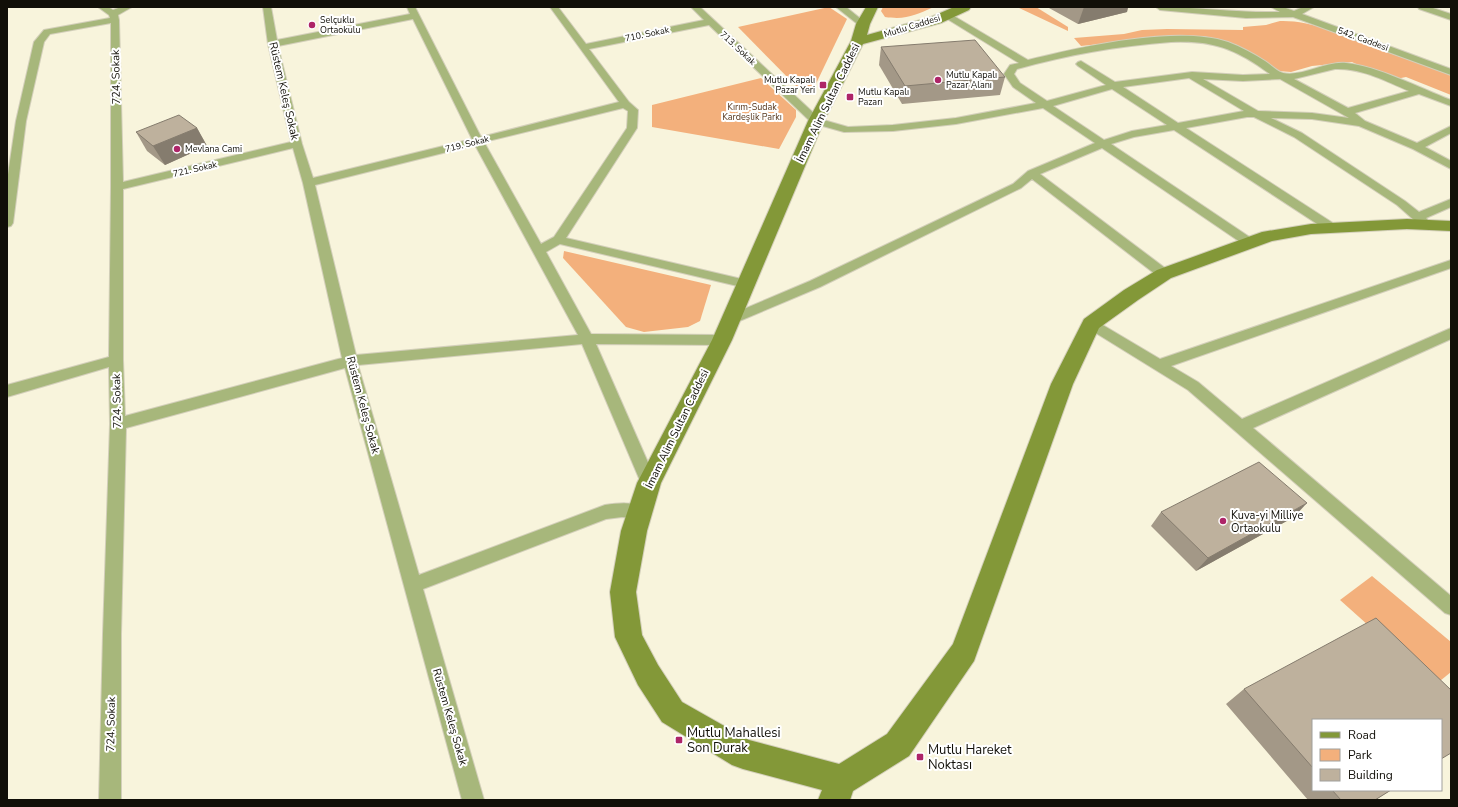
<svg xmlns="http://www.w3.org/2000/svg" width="1458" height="807" viewBox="0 0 1458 807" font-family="'Nunito Sans',sans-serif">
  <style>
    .green { fill: #f3b07c }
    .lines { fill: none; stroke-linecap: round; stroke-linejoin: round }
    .street-casing { stroke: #d3cfba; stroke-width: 2 }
    .secondary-casing { stroke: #d3cfba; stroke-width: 2 }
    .street { fill: #a7b77b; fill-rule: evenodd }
    .secondary { fill: #839838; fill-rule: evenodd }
    .wall { fill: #a39887 }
    .shaded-wall { fill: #857c6e }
    .building { fill: #beb19d; stroke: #857c6e }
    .poi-dot { fill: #ae2568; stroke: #fff; stroke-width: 1.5 }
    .labels { text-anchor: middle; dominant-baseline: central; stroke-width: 4; stroke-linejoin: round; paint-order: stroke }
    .far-poi-label { font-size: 9px; fill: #110f08; stroke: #fff; text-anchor: start }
    .far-street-label { font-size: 9px; fill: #110f08; stroke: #fff }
    .far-park-label { font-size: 9px; fill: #55351b; stroke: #fff }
    .street-label { font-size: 11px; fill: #110f08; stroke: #fff }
    .poi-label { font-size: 11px; fill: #110f08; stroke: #fff; text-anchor: start }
    .near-poi-label { font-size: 13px; fill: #110f08; stroke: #fff; text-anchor: start }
  </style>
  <rect width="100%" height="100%" fill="#f8f4dc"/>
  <!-- green -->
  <g class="green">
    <polygon points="829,7 847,19 813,90 802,92 738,27"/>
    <path d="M 883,7 L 934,7 C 915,15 907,20 885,17 L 881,11 Z"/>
    <polygon points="1017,7 1036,7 1068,27 1068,31"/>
    <path d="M 1280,21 C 1311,20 1339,34 1367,45 C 1395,55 1423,65 1451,74 L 1451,95 L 1406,77 L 1396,79 L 1372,72 L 1352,62 L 1312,66 L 1291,72 L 1278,71 L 1237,45 L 1203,36 L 1175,36 L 1081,46 L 1074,38 L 1124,34 L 1142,30 L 1167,29 L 1243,30 L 1243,27 L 1266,25 Z"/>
    <polygon points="761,78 796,110 796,117 779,149 652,127 652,105"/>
    <polygon points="564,251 711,285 700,321 688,327 644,332 626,327 563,258"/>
    <polygon points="1372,576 1451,642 1451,672 1435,685 1340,600"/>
  </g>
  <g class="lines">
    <!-- street casing -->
    <g class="street-casing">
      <g id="street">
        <path d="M 98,7 L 108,7 L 113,10 L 121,7 L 132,7 L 118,15 L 119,20 L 123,182 L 291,142 L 268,44 L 263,7 L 271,7 L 277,40 L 410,14 L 407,7 L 415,7 L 481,137 L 619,102 L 550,7 L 558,7 L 586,44 L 704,20 L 691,7 L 700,7 L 820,119 L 848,127 L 893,125 L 956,118 L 1036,103 L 1013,87 L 1004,74 L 1010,65 L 1019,63 L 944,17 L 943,15 L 944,13 L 947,12 L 1028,60 C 1081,47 1176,25 1228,42 C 1241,47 1254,54 1265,61 C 1271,65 1277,71 1283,73 C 1302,77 1325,61 1346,63 C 1377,66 1420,88 1451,100 L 1451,106 L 1419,94 L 1355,113 L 1365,121 L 1417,143 L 1451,126 L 1451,133 L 1425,147 L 1451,161 L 1451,169 L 1413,149 L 1359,126 L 1312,119 L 1271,118 L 1302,133 L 1405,201 L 1419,212 L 1451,199 L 1451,207 L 1426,218 L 1433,225 L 1431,228 L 1423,228 L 1397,205 L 1294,137 L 1254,117 L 1247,117 L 1186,128 L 1336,225 L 1338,228 L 1336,231 L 1328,231 L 1174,130 L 1134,137 L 1111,144 L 1254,240 L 1256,243 L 1254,246 L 1246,246 L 1102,148 L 1040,174 L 1169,271 L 1170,274 L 1169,277 L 1164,278 L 1159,277 L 1032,179 L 1021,188 L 820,287 L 730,325 L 725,323 L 723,320 L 725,317 L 810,281 L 1013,184 L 1028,171 L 1095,143 L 1043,108 L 956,124 L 893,131 L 844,132 L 812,123 L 709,25 L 589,49 L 629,102 L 638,110 L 637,128 L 566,238 L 746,280 L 751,281 L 753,284 L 751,287 L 746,288 L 560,244 L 546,252 L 591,334 L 722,335 L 727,337 L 729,340 L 727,343 L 722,345 L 596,344 L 657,483 L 655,488 L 649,490 L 643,488 L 641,483 L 582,344 L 358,365 L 419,575 L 605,505 C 619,503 632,502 646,507 L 648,512 L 646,517 L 640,519 L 622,517 L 606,519 L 423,589 L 484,800 L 462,800 L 345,368 L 126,428 L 121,634 L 121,800 L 99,800 L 103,634 L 110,424 L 109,367 L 7,397 L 7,385 L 109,357 L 111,187 L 111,23 L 50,34 L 44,42 L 26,121 L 13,223 L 11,226 L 7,227 L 7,181 L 16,121 L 34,42 L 44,30 L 110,18 L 109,15 ZM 413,19 L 472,139 L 313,178 L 302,144 L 278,46 ZM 1171,42 C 1213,40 1236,49 1270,74 L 1243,75 L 1192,72 L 1115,82 L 1081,61 L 1078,62 L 1076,64 L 1078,66 L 1106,85 L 1047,101 L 1020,83 L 1014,74 L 1017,69 C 1067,55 1118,46 1171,42 ZM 1335,69 C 1362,68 1385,81 1409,91 L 1348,108 L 1294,79 ZM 1189,78 L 1244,111 L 1178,123 L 1123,87 ZM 1203,79 L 1243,81 L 1280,79 L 1349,118 L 1312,113 L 1258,111 ZM 1112,89 L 1167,125 L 1132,131 L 1104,140 L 1053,106 ZM 623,108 L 628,111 L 627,128 L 554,237 L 541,244 L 484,142 ZM 475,145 L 578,335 L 356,355 L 315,185 ZM 293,148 L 303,183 L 342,358 L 125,416 L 123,360 L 123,189 Z"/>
        <polygon points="836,7 846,7 867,24 863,27 860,26"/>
        <path d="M 1156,7 C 1197,7 1238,13 1280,12 L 1271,7 L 1283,7 L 1294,11 L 1303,7 L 1314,7 L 1302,14 L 1451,69 L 1451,75 L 1293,17 L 1246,18 L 1160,10 Z"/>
        <polygon points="1418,7 1430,7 1451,14 1451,20 1419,9"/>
        <polygon points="1451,260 1451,268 1171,366 1198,382 1242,419 1451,328 1451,339 1253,428 1451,596 1451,615 1445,613 1188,390 1086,327 1084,324 1086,321 1091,319 1096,321 1160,359"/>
      </g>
    </g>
    <!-- secondary casing -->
    <g class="secondary-casing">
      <polygon id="secondary" points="866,7 878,7 870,24 867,35 931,17 954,7 971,7 969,10 941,23 863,44 824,121 732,340 661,483 647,531 636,592 642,635 658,665 682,702 749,740 839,764 887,734 953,644 1051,384 1084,319 1124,290 1157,270 1262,232 1311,224 1407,219 1451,221 1451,231 1407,229 1311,234 1272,241 1171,278 1138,300 1099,328 1073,384 974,661 909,756 853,791 850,800 818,800 822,790 743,769 732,765 662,722 638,685 615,637 610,592 621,531 637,483 712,340 808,121 851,41 856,24"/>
    </g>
    <!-- street -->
    <use href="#street" class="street"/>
    <!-- secondary -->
    <use href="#secondary" class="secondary"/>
  </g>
  <!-- wall -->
  <g class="wall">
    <polygon points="1049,7 1128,7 1127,12 1078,24 1049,8"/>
    <polygon points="881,47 1005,77 1000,95 902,104 879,65"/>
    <polygon points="197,128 207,146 165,165 147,151 136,132"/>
    <polygon points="1161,512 1294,517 1196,571 1151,526"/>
    <polygon points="1244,689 1313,720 1313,790 1391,790 1375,800 1308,800 1226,704"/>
  </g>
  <!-- shaded-wall -->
  <g class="shaded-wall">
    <polygon points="1084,7 1128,7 1127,12 1078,24"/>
    <polygon points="197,128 207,146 165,165 153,146"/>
    <polygon points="1307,503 1294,517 1196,571 1208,558"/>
  </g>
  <!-- building -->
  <g class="building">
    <polygon points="975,40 1005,77 905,86 881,47"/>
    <polygon points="179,115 197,128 153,146 136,132"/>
    <polygon points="1259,462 1307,503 1208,558 1161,512"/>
    <polygon points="1376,618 1451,690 1451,753 1441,759 1441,720 1313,720 1313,768 1244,689"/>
    <polygon points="1332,790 1391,790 1375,800 1341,800"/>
  </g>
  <!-- markers -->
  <g class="poi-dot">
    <circle cx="312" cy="25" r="4"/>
    <circle cx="938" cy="80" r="4"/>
    <rect x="819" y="81" width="8" height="8" rx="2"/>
    <rect x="846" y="93" width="8" height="8" rx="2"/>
    <circle cx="177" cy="149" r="4"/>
    <circle cx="1223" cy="521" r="4"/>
    <rect x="675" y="736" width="8" height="8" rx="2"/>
    <rect x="916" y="753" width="8" height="8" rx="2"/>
  </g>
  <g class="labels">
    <!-- far-poi labels -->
    <g class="far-poi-label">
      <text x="320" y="20">Selçuklu<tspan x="320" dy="10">Ortaokulu</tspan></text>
      <text x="946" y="75">Mutlu Kapalı<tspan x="946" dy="10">Pazar Alanı</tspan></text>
      <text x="815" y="80" text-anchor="end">Mutlu Kapalı<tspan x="815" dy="10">Pazar Yeri</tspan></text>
      <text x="858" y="92">Mutlu Kapalı<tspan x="858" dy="10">Pazarı</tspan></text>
      <text x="185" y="149">Mevlana Cami</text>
    </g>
    <!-- far-street labels -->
    <g class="far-street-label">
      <text transform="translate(912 26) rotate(-17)">Mutlu Caddesi</text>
      <text transform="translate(647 34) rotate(-12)">710. Sokak</text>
      <text transform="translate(1363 39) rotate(20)">542. Caddesi</text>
      <text transform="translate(738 48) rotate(43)">713. Sokak</text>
      <text transform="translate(467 144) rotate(-14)">719. Sokak</text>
      <text transform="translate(195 169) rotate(-13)">721. Sokak</text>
    </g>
    <!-- far-park labels -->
    <g class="far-park-label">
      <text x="752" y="107">Kırım-Sudak<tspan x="752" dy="10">Kardeşlik Parkı</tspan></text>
    </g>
    <!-- street labels -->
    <g class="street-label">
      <text transform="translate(116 77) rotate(-91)">724. Sokak</text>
      <text transform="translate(284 91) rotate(77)">Rüstem Keleş Sokak</text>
      <text transform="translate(828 103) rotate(-64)">İmam Alim Sultan Caddesi</text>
      <text transform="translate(117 401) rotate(-91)">724. Sokak</text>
      <text transform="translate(363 405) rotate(75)">Rüstem Keleş Sokak</text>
      <text transform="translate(677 429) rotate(-64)">İmam Alim Sultan Caddesi</text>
      <text transform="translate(450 717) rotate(74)">Rüstem Keleş Sokak</text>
      <text transform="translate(111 724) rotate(-89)">724. Sokak</text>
    </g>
    <!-- poi labels -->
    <g class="poi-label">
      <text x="1231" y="515">Kuva-yi Milliye<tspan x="1231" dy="13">Ortaokulu</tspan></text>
    </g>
    <!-- near-poi labels -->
    <g class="near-poi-label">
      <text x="687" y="733">Mutlu Mahallesi<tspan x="687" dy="15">Son Durak</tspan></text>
      <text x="928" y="750">Mutlu Hareket<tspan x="928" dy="15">Noktası</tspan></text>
    </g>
  </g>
  <!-- border -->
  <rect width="1458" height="807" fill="none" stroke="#110f08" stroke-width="16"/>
  <!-- legend -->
  <rect x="1312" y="719" width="130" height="72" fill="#ffffff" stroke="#a09f9c"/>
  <rect x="1320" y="732" width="20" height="6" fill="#839838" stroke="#a09f9c"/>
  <text x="1348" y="739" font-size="12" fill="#110f08">Road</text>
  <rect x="1320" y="749" width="20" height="12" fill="#f3b07c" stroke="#a09f9c"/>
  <text x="1348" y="759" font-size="12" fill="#110f08">Park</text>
  <rect x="1320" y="769" width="20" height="12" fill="#beb19d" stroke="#a09f9c"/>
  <text x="1348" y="779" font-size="12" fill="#110f08">Building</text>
</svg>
